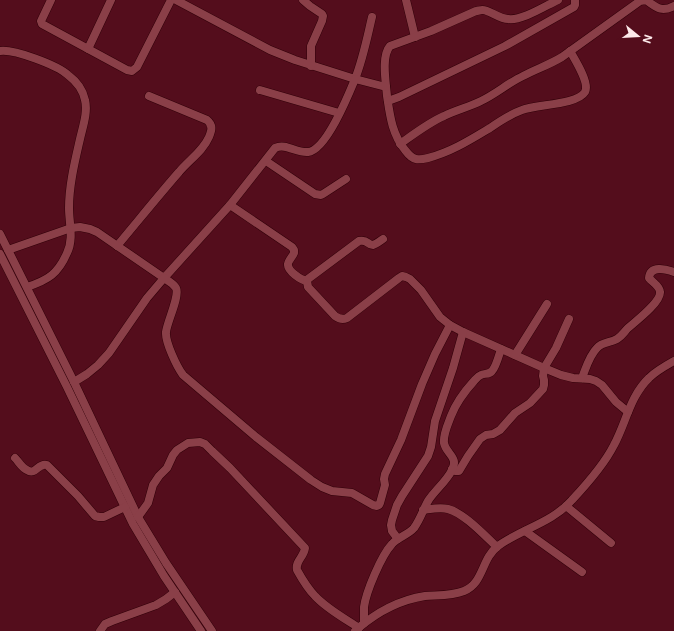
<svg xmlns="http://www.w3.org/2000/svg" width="674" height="631" viewBox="0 0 674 631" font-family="Inter,sans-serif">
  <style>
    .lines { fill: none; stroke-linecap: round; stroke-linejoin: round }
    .minor-casing { stroke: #310009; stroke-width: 9 }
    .minor { stroke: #8a3f48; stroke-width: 8 }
  </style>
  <rect width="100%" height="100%" fill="#540d1c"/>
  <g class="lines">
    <!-- minor casing -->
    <g class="minor-casing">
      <g id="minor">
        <polyline points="51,0 42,19 41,21 42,24 127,70 132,71 137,67 171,0"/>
        <path d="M 176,0 L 270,50 L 295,60 L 355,79 C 363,59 367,38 372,17"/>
        <polyline points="303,0 310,6 322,14 323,16 322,21 311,46 311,66"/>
        <polyline points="406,0 415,37"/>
        <path d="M 558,0 C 545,6 522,21 508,19 C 499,19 488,9 482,10 C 480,10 478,11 476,11 L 431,31 L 390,46 C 381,56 386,83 387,96 C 390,116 392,134 405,150 C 408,154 411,158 416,159 C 420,160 424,159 428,158 C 451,152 470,140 490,128 C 500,121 511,114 522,110 C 537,104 577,105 585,92 C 590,83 575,60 570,51"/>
        <polyline points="88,49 111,0"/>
        <path d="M 0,51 C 14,49 57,65 68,75 C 76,81 83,90 85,100 C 88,112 83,126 80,139 C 75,161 69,185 69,208 C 69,223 74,239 67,253 C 58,274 48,280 27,287"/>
        <polyline points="260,90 339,113"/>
        <polyline points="388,101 399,97 505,46 574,7 575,5 575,0"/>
        <path d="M 400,144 C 414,134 428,123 444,116 C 456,110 469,107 481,101 C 496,94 508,83 523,76 C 536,69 549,65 562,57 L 640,1 L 646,0 C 656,7 661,13 674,6"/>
        <polyline points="266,161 315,194 321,195 323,194 346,179"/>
        <path d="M 230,205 L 292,247 L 294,250 L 294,253 C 293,256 288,261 288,264 C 287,271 301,280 307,281"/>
        <polyline points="0,234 74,382 138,517 166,563 212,631"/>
        <path d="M 383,239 C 380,241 376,244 373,245 C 367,245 368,239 359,241 L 308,279 L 307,281 L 308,287 L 335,316 C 339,319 342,320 347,318 L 399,278 L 402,276 L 406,277 L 410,279 L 421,290 L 440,317 L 450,325 L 463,332 L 544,368 L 561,375 L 573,378 L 590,379 L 596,381 L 602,385 L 616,402 L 628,412"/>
        <path d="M 117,246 C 138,221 158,196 179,172 C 189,160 203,151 209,137 C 212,130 213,125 207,120 L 149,96"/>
        <path d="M 8,250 L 71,228 L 80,227 L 90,229 L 97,232 L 164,278 L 230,205 L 275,148 C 286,143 296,153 308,152 C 326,150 348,96 355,79 L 386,87"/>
        <polyline points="0,254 67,387 133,524 164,576 201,631"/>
        <polyline points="515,355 547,304"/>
        <path d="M 582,378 C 586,368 589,356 597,348 C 602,342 610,343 617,339 C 622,336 624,332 628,328 C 636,321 661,302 660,292 C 660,286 652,282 649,278 C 650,265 666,269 674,272"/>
        <path d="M 74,382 L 87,374 L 98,365 L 109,353 L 147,298 L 164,278 C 168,281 173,283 176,288 C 180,296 167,322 166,332 C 165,342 177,367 183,375 L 256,437 L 311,480 L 322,487 L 332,491 L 352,493 L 373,505 L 377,506 L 379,505 L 380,503 L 385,485 L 384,479 L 385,474 L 401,440 L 422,384 L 435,354 L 450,325"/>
        <path d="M 15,458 C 19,462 22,468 27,470 C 36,476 38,462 47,465 L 78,496 L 95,516 L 99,517 L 104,517 L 125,507"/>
        <polyline points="452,469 455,471 459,471 468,456 480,439 486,435 493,434 500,430 515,413 530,403 543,389 544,385 544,380 543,376 544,368 556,348 569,319"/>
        <polyline points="566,506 611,543"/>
        <path d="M 423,510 C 431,509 440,507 448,509 C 464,513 485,536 497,547"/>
        <path d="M 138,517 L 148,503 L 153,485 L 159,476 L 167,468 L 173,455 L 177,450 L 188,443 L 200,442 L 205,444 L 212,451 L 230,468 L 305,548 C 304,557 295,561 297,570 C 302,579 307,588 315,596 C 327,609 344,618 359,628"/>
        <polyline points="525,531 582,572"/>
        <polyline points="398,539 392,531 391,525 392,520 397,505 402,496 428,456 431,447 435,421 453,368 463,332"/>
        <path d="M 364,623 C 364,618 364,612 364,607 C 366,592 381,556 392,544 C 398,537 408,535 414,528 C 420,520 423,510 428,501 C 435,490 446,482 452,470 C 459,457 446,454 444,443 C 443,434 448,424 451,416 C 456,403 464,392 474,381 C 476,379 478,376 481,375 C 484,373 489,375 492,371 C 496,367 499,355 501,349"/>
        <polyline points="100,631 105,624 112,621 156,605 166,599 175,592"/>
        <path d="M 355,631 C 374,614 399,600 425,596 C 437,595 452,596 464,591 C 484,583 481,559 498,546 C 521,529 552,523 572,500 C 586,485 605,463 614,445 C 626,423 630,396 649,378 C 656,371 665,366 674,361"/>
      </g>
    </g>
    <!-- minor -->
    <use href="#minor" class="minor"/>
  </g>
  <!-- north arrow -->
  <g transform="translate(638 36) rotate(108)" stroke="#540d1c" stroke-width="3" paint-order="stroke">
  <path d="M0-3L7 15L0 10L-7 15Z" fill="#fce9ea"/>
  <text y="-6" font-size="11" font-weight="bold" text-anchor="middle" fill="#fce9ea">N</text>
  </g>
</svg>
